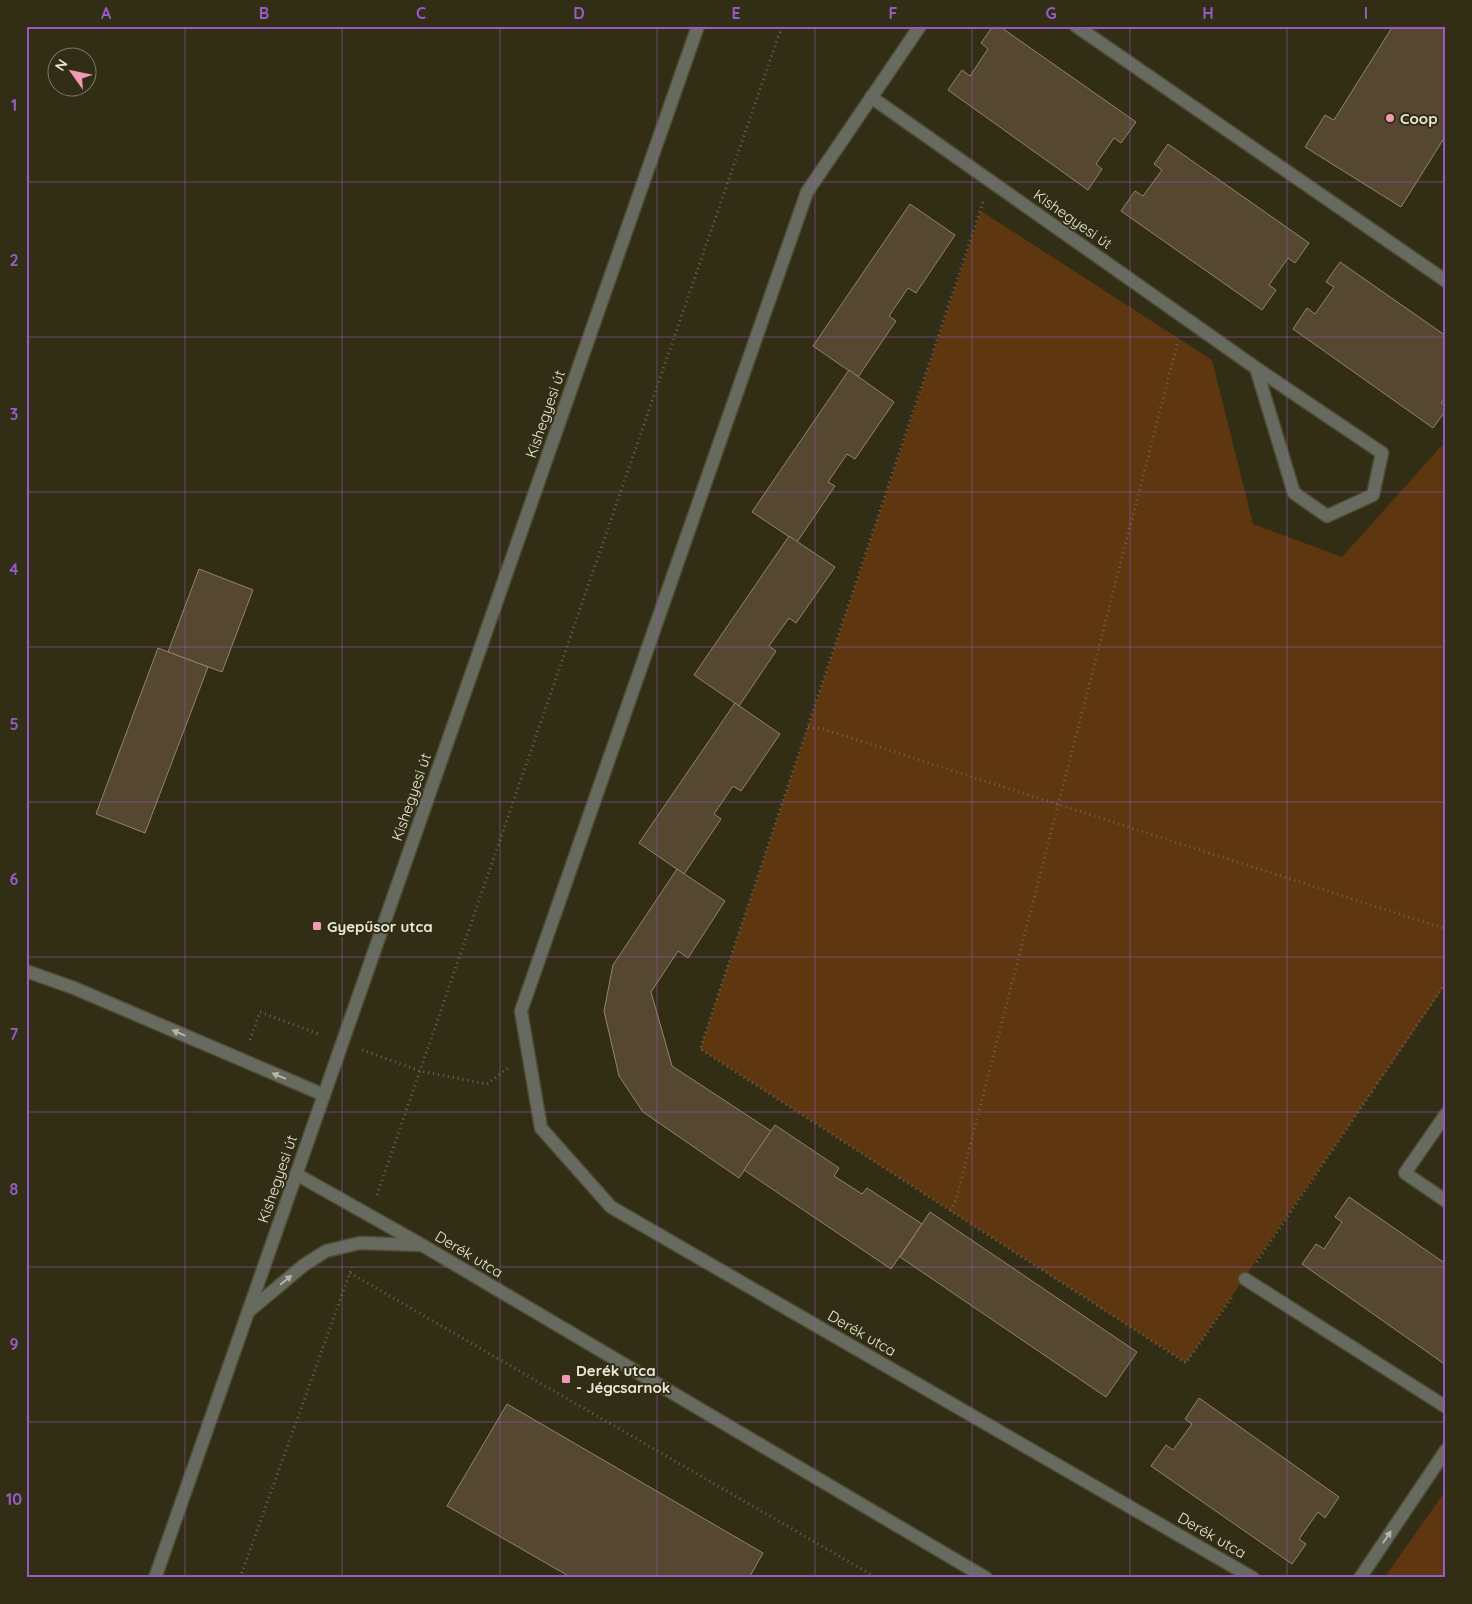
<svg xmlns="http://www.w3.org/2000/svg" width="1472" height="1604" viewBox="0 0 1472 1604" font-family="Quicksand,sans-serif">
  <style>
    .green { fill: #5e3610 }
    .building { fill: #554730; stroke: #93846b }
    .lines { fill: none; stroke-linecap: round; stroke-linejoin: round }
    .minor-casing { stroke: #4f4c34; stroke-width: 15 }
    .path { stroke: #696650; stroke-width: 3; stroke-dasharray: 1 4; stroke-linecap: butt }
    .minor { stroke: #676a5f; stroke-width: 12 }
    .oneway { fill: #b6b6a8 }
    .grid { fill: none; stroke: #975bc6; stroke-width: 1; stroke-opacity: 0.55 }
    .poi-dot { fill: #f19ab3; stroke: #322e15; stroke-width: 2 }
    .labels { text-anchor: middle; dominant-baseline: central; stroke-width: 4; stroke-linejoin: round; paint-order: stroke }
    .poi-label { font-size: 15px; font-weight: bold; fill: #eae8d9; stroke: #322e15; text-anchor: start }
    .street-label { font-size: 15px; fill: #eae8d9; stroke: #322e15 }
    .neatline { fill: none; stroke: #975bc6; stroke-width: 2 }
    .grid-label { font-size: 16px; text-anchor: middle; font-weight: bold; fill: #975bc6 }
  </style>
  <rect width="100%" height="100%" fill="#322e15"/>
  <!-- green -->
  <g class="green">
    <polygon points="981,211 1212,360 1253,524 1342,557 1446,441 1446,984 1186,1363 700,1049"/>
    <polygon points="1446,1490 1446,1578 1384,1578"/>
  </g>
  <!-- building -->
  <g class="building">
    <polygon points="993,26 999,26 1136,122 1121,143 1114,138 1096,164 1102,169 1088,190 948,90 962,70 970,76 988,49 981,43"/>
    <polygon points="1393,26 1446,26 1446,135 1401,207 1305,147 1325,115 1334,120"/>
    <polygon points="1168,144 1309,243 1295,263 1288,258 1269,285 1276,290 1262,310 1121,211 1135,191 1143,196 1162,170 1154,164"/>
    <polygon points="910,204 955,235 916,293 908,288 889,316 896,321 858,377 813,346"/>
    <polygon points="1340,262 1446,336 1446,396 1441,403 1446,406 1446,410 1433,428 1293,329 1307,308 1315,314 1334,287 1326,282"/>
    <polygon points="849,370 894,402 855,459 847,454 828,482 835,486 797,542 752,512"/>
    <polygon points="789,536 835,567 796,623 789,618 769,646 776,651 739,706 694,675"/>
    <polygon points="199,569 253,590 222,672 168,652"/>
    <polygon points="158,648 208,667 145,833 96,814"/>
    <polygon points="735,703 780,734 741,791 733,786 714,814 721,819 684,874 639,843"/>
    <polygon points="677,869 725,901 688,958 678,951 651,992 672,1066 771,1131 739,1178 643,1112 619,1076 604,1011 613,965"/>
    <polygon points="775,1125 839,1168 834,1176 862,1194 867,1188 922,1224 891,1269 744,1170"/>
    <polygon points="1349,1197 1446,1264 1446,1359 1443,1363 1302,1264 1316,1244 1324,1249 1342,1222 1335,1217"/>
    <polygon points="930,1212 1137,1352 1106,1397 900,1257"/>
    <polygon points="1199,1398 1339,1497 1325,1518 1318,1512 1299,1539 1306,1544 1292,1564 1151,1466 1166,1445 1173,1450 1192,1424 1185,1419"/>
    <polygon points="507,1404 763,1553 749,1578 572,1578 447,1506"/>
  </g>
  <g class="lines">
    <!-- minor casing -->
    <g class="minor-casing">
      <g id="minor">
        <polyline points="920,26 807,192 521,1011 541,1128 611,1207 1253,1578"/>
        <polyline points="1076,26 1446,281"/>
        <polyline points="871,97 1256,368 1382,453 1373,495 1327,516 1294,493 1256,368"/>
        <polyline points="26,971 74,988 324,1095"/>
        <polyline points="1446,1114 1405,1173 1446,1201"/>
        <polyline points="296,1174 422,1245 986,1578"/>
        <polyline points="1245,1279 1446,1407"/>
        <polyline points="249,1311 304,1265 326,1251 360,1243 420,1245"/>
        <polyline points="155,1578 698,26"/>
        <polyline points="1360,1578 1446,1450"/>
      </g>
    </g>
    <!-- path -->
    <g class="path">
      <polyline points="983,202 700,1049 1186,1363 1233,1296"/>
      <polyline points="808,727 823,729 1446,929"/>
      <polyline points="250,1040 260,1012 321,1035"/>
      <polyline points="362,1050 420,1071 487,1084 508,1068"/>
      <polyline points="377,1195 782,26"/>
      <polyline points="951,1211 956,1200 1178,341"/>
      <polyline points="1257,1262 1446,982"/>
      <polyline points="350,1273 877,1578"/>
      <polyline points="240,1578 352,1267"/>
    </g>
    <!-- minor -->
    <use href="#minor" class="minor"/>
  </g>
  <!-- one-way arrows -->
  <defs><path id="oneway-solid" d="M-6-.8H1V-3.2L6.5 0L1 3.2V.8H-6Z" transform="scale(1.25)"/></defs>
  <g class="oneway">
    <use href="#oneway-solid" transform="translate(179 1033) rotate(-157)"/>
    <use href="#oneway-solid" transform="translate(279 1076) rotate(-157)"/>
    <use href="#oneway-solid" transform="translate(286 1280) rotate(-39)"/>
    <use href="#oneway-solid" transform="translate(1387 1537) rotate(-56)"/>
  </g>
  <!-- grid -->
  <path class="grid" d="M 185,26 L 185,1578M 342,26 L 342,1578M 500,26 L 500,1578M 657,26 L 657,1578M 815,26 L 815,1578M 972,26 L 972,1578M 1130,26 L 1130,1578M 1287,26 L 1287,1578M 26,182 L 1446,182M 26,337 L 1446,337M 26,492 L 1446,492M 26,647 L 1446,647M 26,802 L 1446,802M 26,957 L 1446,957M 26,1112 L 1446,1112M 26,1267 L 1446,1267M 26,1422 L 1446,1422"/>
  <!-- markers -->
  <g class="poi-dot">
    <circle cx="1390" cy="118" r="5"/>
    <rect x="312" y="921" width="10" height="10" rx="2.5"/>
    <rect x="561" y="1374" width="10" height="10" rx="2.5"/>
  </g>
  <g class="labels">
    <!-- poi labels -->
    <g class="poi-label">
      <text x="1400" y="118">Coop</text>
      <text x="327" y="926">Gyepűsor utca</text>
      <text x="576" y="1370">Derék utca<tspan x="576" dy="17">- Jégcsarnok</tspan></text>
    </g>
    <!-- street labels -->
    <g class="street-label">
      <text transform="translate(1073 219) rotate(35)">Kishegyesi út</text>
      <text transform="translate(545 414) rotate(-71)">Kishegyesi út</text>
      <text transform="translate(411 797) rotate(-71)">Kishegyesi út</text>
      <text transform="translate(277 1179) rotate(-71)">Kishegyesi út</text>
      <text transform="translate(469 1254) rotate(31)">Derék utca</text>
      <text transform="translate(862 1333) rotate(30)">Derék utca</text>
      <text transform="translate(1212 1535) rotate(30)">Derék utca</text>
    </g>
  </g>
  <!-- border -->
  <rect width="1472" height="1604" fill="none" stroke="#322e15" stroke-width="55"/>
  <!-- north arrow -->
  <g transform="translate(72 72) rotate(303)"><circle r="24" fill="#322e15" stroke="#7c7863"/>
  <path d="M0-4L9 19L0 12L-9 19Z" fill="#f19ab3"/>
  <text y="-8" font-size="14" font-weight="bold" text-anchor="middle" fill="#eae8d9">N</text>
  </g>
  <rect x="28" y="28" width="1416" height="1548" class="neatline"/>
  <g class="grid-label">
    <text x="106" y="19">A</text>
    <text x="264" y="19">B</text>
    <text x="421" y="19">C</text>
    <text x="579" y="19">D</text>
    <text x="736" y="19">E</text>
    <text x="893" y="19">F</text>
    <text x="1051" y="19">G</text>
    <text x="1208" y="19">H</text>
    <text x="1366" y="19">I</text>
    <text x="14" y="111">1</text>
    <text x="14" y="266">2</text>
    <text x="14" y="420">3</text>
    <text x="14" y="575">4</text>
    <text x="14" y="730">5</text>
    <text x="14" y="885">6</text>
    <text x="14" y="1040">7</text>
    <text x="14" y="1195">8</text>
    <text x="14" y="1350">9</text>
    <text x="14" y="1505">10</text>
  </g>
</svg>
